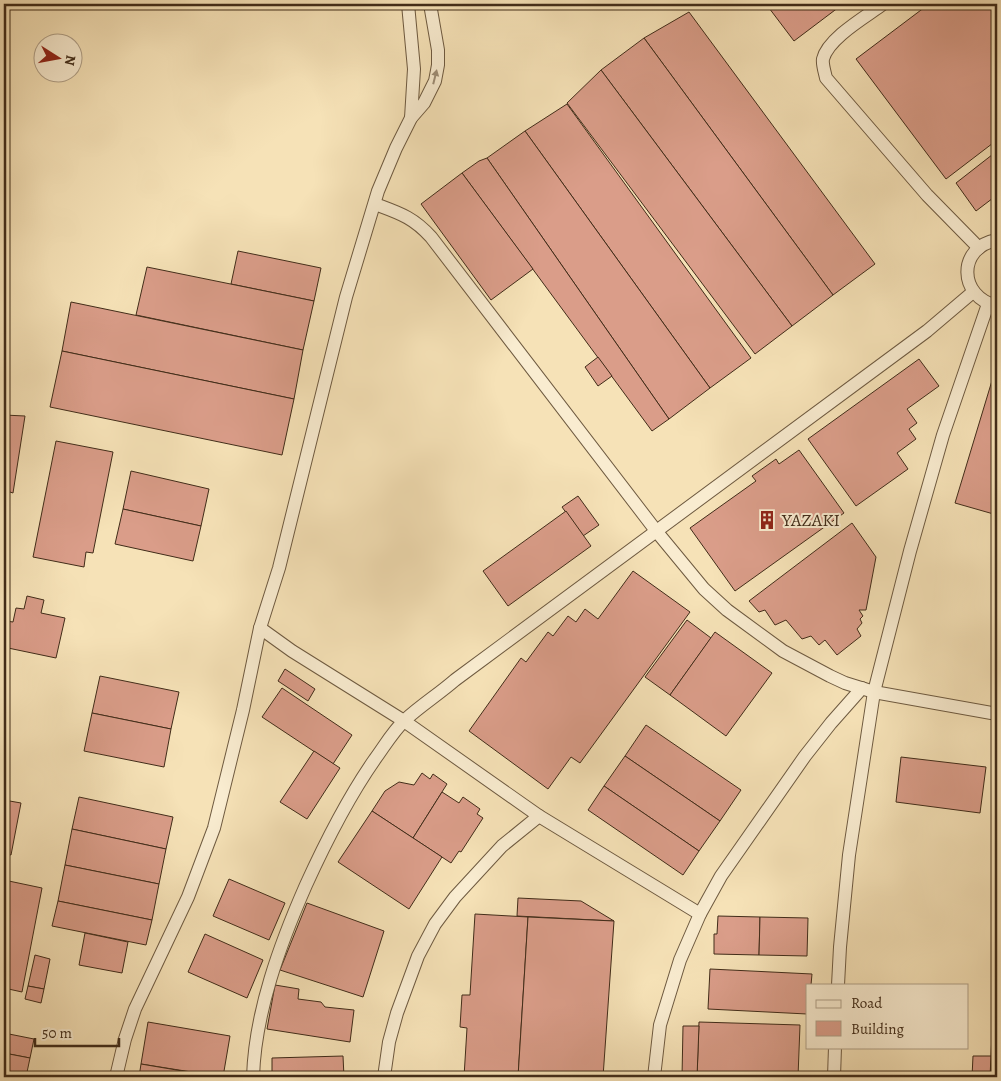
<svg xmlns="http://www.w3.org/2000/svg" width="1001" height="1081" viewBox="0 0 1001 1081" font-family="Alegreya,serif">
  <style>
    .building { fill: #da9d89; stroke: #412c19 }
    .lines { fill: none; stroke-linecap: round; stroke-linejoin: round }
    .street-casing { stroke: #6e5a40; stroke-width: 14 }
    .street { stroke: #f9ecd0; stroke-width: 12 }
    .oneway { fill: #9d8c74 }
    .labels { text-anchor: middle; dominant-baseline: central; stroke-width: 4; stroke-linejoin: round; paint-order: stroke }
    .poi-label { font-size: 18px; fill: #412c19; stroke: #f9ecd0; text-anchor: start }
  </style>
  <rect width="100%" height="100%" fill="#f6e2b7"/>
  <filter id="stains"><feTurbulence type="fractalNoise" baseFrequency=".004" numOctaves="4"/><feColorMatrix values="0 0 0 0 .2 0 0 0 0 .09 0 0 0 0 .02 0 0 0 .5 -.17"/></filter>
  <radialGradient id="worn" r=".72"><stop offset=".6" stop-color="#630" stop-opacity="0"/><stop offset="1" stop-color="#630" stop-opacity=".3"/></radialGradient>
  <!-- building -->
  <g class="building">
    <polygon points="766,4 843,4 794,41"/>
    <polygon points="929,4 997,4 997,140 946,179 856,59"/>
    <polygon points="689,12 875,264 833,295 644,38"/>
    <polygon points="644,38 833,295 792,326 601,70"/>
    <polygon points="601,70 792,326 755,354 567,103"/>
    <polygon points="567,104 751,358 710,388 525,131"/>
    <polygon points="525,131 710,388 669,419 487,158"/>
    <polygon points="997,151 997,195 976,211 956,183"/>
    <polygon points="487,158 669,419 652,431 462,173 479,161"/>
    <polygon points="462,173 533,269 491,300 421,204"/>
    <polygon points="238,251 321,268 314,301 231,284"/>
    <polygon points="147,267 314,301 303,350 136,315"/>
    <polygon points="71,302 303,350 294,399 62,351"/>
    <polygon points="62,351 294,399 282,455 50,407"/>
    <polygon points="598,357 612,376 598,386 585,367"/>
    <polygon points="919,359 939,386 907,409 917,423 909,429 916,439 897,453 908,469 856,506 808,439"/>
    <polygon points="994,374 997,375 997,515 955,503"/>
    <polygon points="4,415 25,416 13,493 4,490"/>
    <polygon points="56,441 113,452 93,553 86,552 84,567 33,557"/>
    <polygon points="799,450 844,513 735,591 690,528 756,481 752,476 776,459 779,464"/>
    <polygon points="131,471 209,489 201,526 123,509"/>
    <polygon points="578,496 599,525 583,536 562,507"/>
    <polygon points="123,509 201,526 193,561 115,544"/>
    <polygon points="566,511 591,546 508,606 483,571"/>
    <polygon points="852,523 876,557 866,610 859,610 863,616 860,619 862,623 857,629 861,636 837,655 825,640 819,645 811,636 802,639 786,620 775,625 765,610 759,612 749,601"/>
    <polygon points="633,571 690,612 580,763 571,757 548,789 469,731 521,658 526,662 548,632 553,636 568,616 576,622 585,609 598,619"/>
    <polygon points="27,596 44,600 41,613 65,618 56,658 8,648 9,640 4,639 6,621 13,622 16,608 24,609"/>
    <polygon points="687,620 711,638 670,695 645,677"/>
    <polygon points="715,632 772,673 726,736 670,695"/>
    <polygon points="285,669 315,689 308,701 278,681"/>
    <polygon points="100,676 179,692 171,729 92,713"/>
    <polygon points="282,688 352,735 333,764 262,717"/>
    <polygon points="92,713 171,729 164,767 84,751"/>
    <polygon points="646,725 741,790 720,821 625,756"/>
    <polygon points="314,751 340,768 307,819 280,802"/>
    <polygon points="625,756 720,821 699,851 604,786"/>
    <polygon points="901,757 986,767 980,813 896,802"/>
    <polygon points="422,773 430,779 433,774 447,784 413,838 372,811 385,791 399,782 414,785"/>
    <polygon points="604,786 699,851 683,875 588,810"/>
    <polygon points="442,792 459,803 463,797 480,809 477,814 483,818 461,852 459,851 451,863 413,838"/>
    <polygon points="79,797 173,817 166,849 72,829"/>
    <polygon points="4,800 21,803 11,855 4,853"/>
    <polygon points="372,811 442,857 409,909 338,862"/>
    <polygon points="72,829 166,849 159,884 65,865"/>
    <polygon points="997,858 997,921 992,921"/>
    <polygon points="65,865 159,884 152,920 58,901"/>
    <polygon points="229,879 285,903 269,940 213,916"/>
    <polygon points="4,880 42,888 22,992 4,988"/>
    <polygon points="518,898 581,901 614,921 517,916"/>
    <polygon points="58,901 152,920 146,945 52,926"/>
    <polygon points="307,903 384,931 363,997 280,970"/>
    <polygon points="475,914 528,917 518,1077 464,1077 467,1028 460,1027 462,995 470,995"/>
    <polygon points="718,916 760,917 759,955 714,954 714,934 717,934"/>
    <polygon points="528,917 614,921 603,1077 518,1077"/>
    <polygon points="760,917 808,918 807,956 759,955"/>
    <polygon points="85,933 128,942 122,973 79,965"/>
    <polygon points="205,934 263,960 247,998 188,972"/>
    <polygon points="996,948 997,948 997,1077 990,1077"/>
    <polygon points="35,955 50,959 44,989 28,986"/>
    <polygon points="710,969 812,974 811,985 807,985 807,1014 708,1009"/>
    <polygon points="275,985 299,989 298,999 321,1002 325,1007 354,1010 350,1042 267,1029"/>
    <polygon points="28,986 44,989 41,1003 25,999"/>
    <polygon points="148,1022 230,1036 223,1077 141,1064"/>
    <polygon points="699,1022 800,1025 798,1077 697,1077"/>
    <polygon points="683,1026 699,1026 697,1077 682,1077"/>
    <polygon points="4,1033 34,1039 30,1058 4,1053"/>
    <polygon points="4,1053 30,1058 26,1077 4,1077"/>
    <polygon points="343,1056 344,1077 272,1077 272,1058"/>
    <polygon points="973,1056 991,1056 990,1077 972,1077"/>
    <polygon points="141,1064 218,1077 139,1077"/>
  </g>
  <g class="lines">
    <!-- street casing -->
    <g class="street-casing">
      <g id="street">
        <polyline points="408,4 414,69 411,118"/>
        <path d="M 883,4 C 867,16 828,38 823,59 C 822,64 825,73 826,78 L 927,195 L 979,248"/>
        <path d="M 375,204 C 399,213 413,217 431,237 L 657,532 L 704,589 L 727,610 L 783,651 L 830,676 L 845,683 L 874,692 L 997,714"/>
        <path d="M 997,240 C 957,247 958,297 997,306"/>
        <polyline points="260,628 292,651 404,721 539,816 700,914"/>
        <polyline points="838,985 840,947 849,855 874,692 910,551 943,435 988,304"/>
        <polyline points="116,1077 125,1039 135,1009 188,897 214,828 243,710 260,628 279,568 346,297 378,191 396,148 411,118 424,103 435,81 438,65 438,50 430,4"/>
        <path d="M 253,1077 C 255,1012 280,944 306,885 C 326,841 347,799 375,759 C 384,747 393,731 405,720 C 420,706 439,694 455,680 L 927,331 L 973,292"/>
        <polyline points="384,1077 389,1042 397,1013 418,956 435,924 455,897 502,846 539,816"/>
        <polyline points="654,1077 660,1025 680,960 700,914 721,876 805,756 831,723 862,688"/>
        <polyline points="834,1077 835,1047"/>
      </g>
    </g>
    <!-- street -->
    <use href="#street" class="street"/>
  </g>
  <!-- one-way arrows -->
  <defs><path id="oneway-solid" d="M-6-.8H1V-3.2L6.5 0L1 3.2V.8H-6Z" transform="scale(1.25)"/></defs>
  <use class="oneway" href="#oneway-solid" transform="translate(435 77) rotate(-76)"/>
  <!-- icons -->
  <defs>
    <g id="building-bare" transform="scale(1.5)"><path d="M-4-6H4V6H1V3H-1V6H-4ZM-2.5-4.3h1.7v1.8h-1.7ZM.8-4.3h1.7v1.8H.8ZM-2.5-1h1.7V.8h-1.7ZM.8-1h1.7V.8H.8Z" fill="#8f2418" stroke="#f9ecd0" stroke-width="2.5" paint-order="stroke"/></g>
  </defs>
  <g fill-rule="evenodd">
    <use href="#building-bare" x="767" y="520"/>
  </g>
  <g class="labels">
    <!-- poi labels -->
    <g class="poi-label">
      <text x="782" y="520">YAZAKI</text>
    </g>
  </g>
  <!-- margin -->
  <rect width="1001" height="1081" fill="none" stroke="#f6e2b7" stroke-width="20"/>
  <rect x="5" y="5" width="991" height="1071" fill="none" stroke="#412c19" stroke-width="2.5"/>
  <rect x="10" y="10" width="981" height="1061" fill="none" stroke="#412c19"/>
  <!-- legend -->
  <rect x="806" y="984" width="162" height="65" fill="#f9ecd0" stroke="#af9f87"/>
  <rect x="816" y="1000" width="25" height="8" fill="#f9ecd0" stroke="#af9f87"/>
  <text x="851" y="1008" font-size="15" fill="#412c19">Road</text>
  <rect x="816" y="1021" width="25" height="15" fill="#da9d89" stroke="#af9f87"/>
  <text x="851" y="1034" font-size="15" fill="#412c19">Building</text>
  <!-- north arrow -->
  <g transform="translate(58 58) rotate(101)"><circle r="24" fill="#f9ecd0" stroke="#af9f87"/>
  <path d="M0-4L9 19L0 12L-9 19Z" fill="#8f2418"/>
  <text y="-8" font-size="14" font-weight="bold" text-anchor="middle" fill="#412c19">N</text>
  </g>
  <!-- scale -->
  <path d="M35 1038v8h84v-8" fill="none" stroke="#412c19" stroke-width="2.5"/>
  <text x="42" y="1038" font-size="15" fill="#412c19" stroke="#f9ecd0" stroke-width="4" paint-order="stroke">50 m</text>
  <rect width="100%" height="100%" filter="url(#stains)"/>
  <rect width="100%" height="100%" fill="url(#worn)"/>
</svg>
